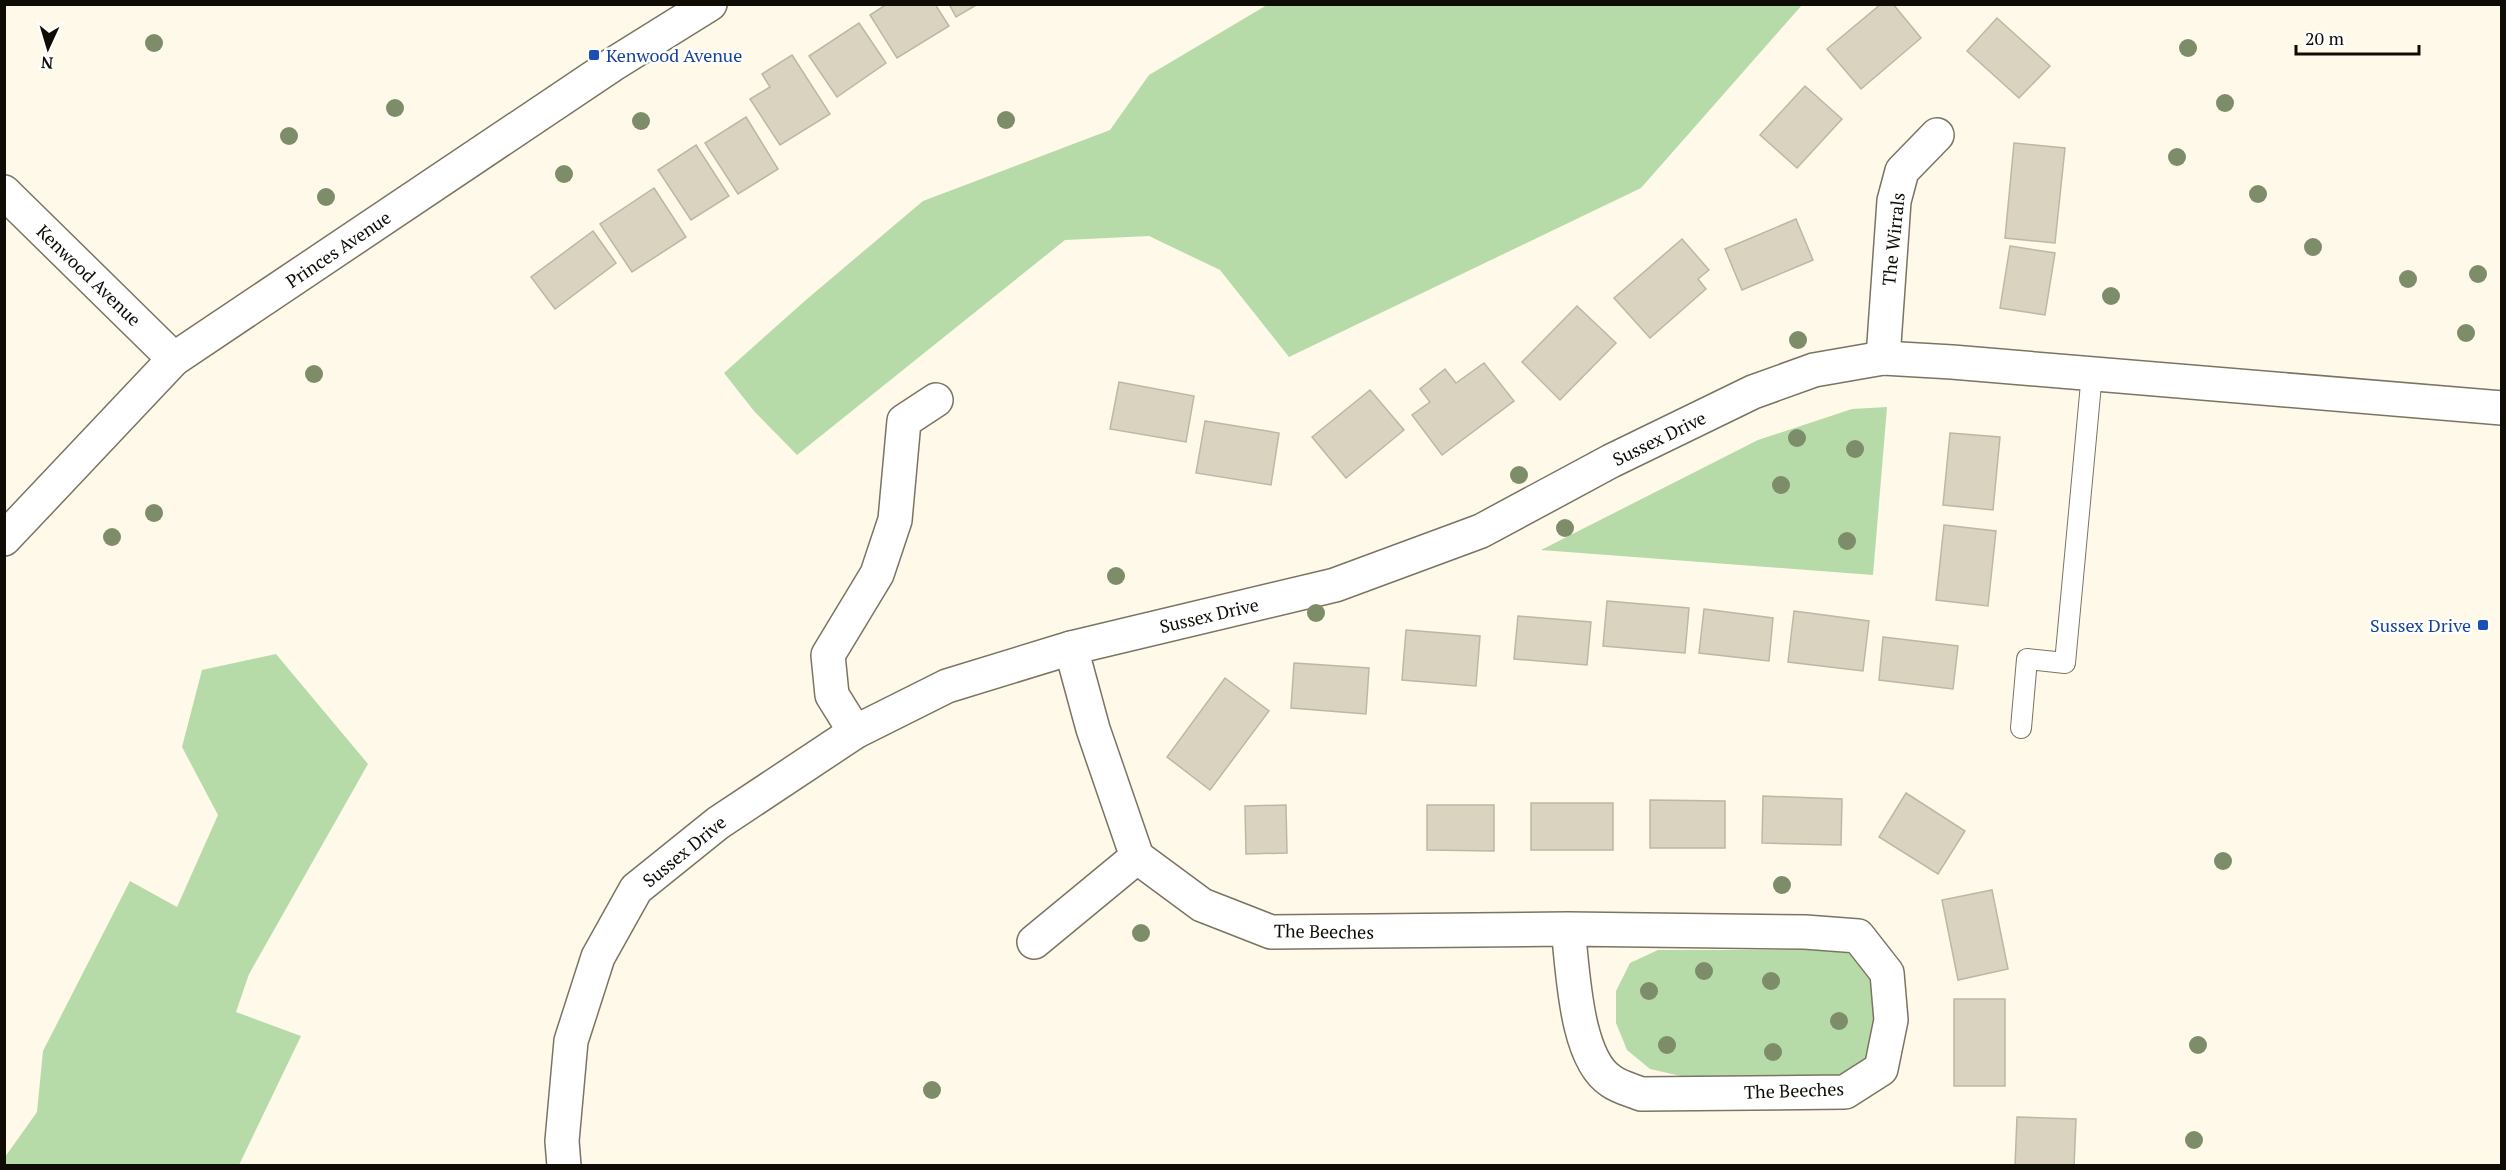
<svg xmlns="http://www.w3.org/2000/svg" width="2506" height="1170" viewBox="0 0 2506 1170" font-family="'PT Serif',serif">
  <style>
    .green { fill: #b6dba8 }
    .building { fill: #dad3bf; stroke: #bdb7a3; stroke-width: 1.5 }
    .lines { fill: none; stroke-linecap: round; stroke-linejoin: round }
    .lane-casing { stroke: #7a7462; stroke-width: 22 }
    .street-casing { stroke: #7a7462; stroke-width: 36 }
    .secondary-casing { stroke: #7a7462; stroke-width: 36 }
    .lane { stroke: #fff; stroke-width: 20 }
    .street { stroke: #fff; stroke-width: 33 }
    .secondary { stroke: #fff; stroke-width: 33 }
    .tree { fill: #7d8d69 }
    .transit-dot { fill: #1a4fb4; stroke: #fff; stroke-width: 2 }
    .labels { text-anchor: middle; dominant-baseline: central; stroke-width: 5; stroke-linejoin: round; paint-order: stroke }
    .transit-label { font-size: 18px; fill: #164399; stroke: #fff; text-anchor: start }
    .street-label { font-size: 18px; fill: #0f0c06; stroke: #fff }
  </style>
  <rect width="100%" height="100%" fill="#fef9e8"/>
  <!-- green -->
  <g class="green">
    <polygon points="1267,5 1802,5 1641,188 1289,357 1220,270 1149,236 1065,240 797,455 754,411 724,373 807,299 923,201 1110,130 1149,75"/>
    <polygon points="1887,407 1873,575 1541,550 1758,440 1852,409"/>
    <polygon points="276,654 368,764 249,974 236,1012 301,1036 239,1165 5,1165 5,1157 37,1112 43,1051 130,881 177,907 218,815 182,747 202,670"/>
    <polygon points="1658,950 1820,950 1854,954 1868,967 1880,997 1871,1055 1842,1077 1698,1080 1650,1069 1627,1050 1616,1023 1616,991 1630,963"/>
  </g>
  <!-- building -->
  <g class="building">
    <polygon points="887,4 935,4 949,26 897,58 870,15"/>
    <polygon points="949,4 978,4 956,17"/>
    <polygon points="1881,4 1893,4 1921,38 1861,89 1827,49"/>
    <polygon points="1997,18 2050,66 2019,98 1967,51"/>
    <polygon points="859,23 886,63 837,97 809,56"/>
    <polygon points="792,55 830,114 780,145 750,99 770,87 762,74"/>
    <polygon points="1805,86 1842,119 1797,168 1760,135"/>
    <polygon points="746,117 778,169 738,194 705,143"/>
    <polygon points="2014,143 2065,148 2055,243 2005,238"/>
    <polygon points="696,145 729,196 691,220 658,170"/>
    <polygon points="654,188 686,237 632,272 600,224"/>
    <polygon points="1796,219 1813,260 1742,290 1725,249"/>
    <polygon points="593,231 616,263 555,309 531,277"/>
    <polygon points="1682,239 1709,270 1698,279 1706,289 1650,338 1614,298"/>
    <polygon points="2010,246 2055,253 2045,315 2000,308"/>
    <polygon points="1577,306 1616,343 1560,400 1522,362"/>
    <polygon points="1484,363 1514,401 1442,455 1412,415 1430,402 1420,389 1445,369 1456,383"/>
    <polygon points="1119,382 1194,396 1186,442 1110,429"/>
    <polygon points="1370,390 1404,430 1346,478 1312,437"/>
    <polygon points="1205,421 1279,433 1271,485 1196,473"/>
    <polygon points="1950,433 2000,437 1993,510 1943,505"/>
    <polygon points="1944,525 1996,531 1988,606 1936,600"/>
    <polygon points="1607,601 1689,608 1685,653 1603,646"/>
    <polygon points="1704,609 1773,618 1769,661 1699,653"/>
    <polygon points="1794,611 1869,621 1863,671 1788,662"/>
    <polygon points="1518,616 1591,622 1587,665 1514,659"/>
    <polygon points="1406,630 1480,636 1476,686 1402,680"/>
    <polygon points="1883,637 1958,646 1953,689 1879,680"/>
    <polygon points="1294,663 1369,668 1366,714 1291,708"/>
    <polygon points="1225,678 1269,711 1210,790 1167,757"/>
    <polygon points="1906,793 1965,831 1938,874 1879,837"/>
    <polygon points="1763,796 1842,799 1841,845 1762,843"/>
    <polygon points="1650,800 1725,801 1725,848 1650,848"/>
    <rect x="1531" y="803" width="82" height="47"/>
    <polygon points="1286,805 1287,853 1246,854 1245,806"/>
    <polygon points="1427,805 1494,805 1494,851 1427,850"/>
    <polygon points="1992,890 2008,969 1958,980 1942,900"/>
    <rect x="1954" y="999" width="51" height="87"/>
    <polygon points="2017,1117 2076,1119 2074,1166 2015,1166"/>
  </g>
  <g class="lines">
    <!-- lane casing -->
    <g class="lane-casing">
      <polyline id="lane" points="2021,728 2027,659 2065,663 2092,373"/>
    </g>
    <!-- street casing -->
    <g class="street-casing">
      <g id="street">
        <polyline points="4,192 174,359"/>
        <polyline points="1883,358 1894,201 1902,171 1937,135"/>
        <path d="M 1071,648 L 1093,729 L 1137,857 L 1202,905 L 1271,932 L 1568,929 C 1573,968 1575,1058 1611,1081 C 1619,1087 1631,1090 1641,1094 L 1845,1092 L 1881,1069 L 1891,1020 L 1887,973 L 1858,936 L 1805,932 L 1568,929"/>
        <polyline points="855,732 832,695 828,655 877,574 895,520 904,421 936,400"/>
        <polyline points="1034,942 1137,857"/>
        <polyline points="564,1166 562,1141 571,1041 598,957 636,889 718,823 855,732 947,686 1071,648 1335,585 1481,531 1611,461 1753,392 1814,370 1883,358 1952,362 2502,408"/>
      </g>
    </g>
    <!-- secondary casing -->
    <g class="secondary-casing">
      <polyline id="secondary" points="4,539 174,359 612,65 710,4"/>
    </g>
    <!-- lane -->
    <use href="#lane" class="lane"/>
    <!-- street -->
    <use href="#street" class="street"/>
    <!-- secondary -->
    <use href="#secondary" class="secondary"/>
  </g>
  <!-- trees -->
  <g class="tree">
    <circle cx="154" cy="43" r="9"/>
    <circle cx="2188" cy="48" r="9"/>
    <circle cx="2225" cy="103" r="9"/>
    <circle cx="395" cy="108" r="9"/>
    <circle cx="1006" cy="120" r="9"/>
    <circle cx="641" cy="121" r="9"/>
    <circle cx="289" cy="136" r="9"/>
    <circle cx="2177" cy="157" r="9"/>
    <circle cx="564" cy="174" r="9"/>
    <circle cx="2258" cy="194" r="9"/>
    <circle cx="326" cy="197" r="9"/>
    <circle cx="2313" cy="247" r="9"/>
    <circle cx="2478" cy="274" r="9"/>
    <circle cx="2408" cy="279" r="9"/>
    <circle cx="2111" cy="296" r="9"/>
    <circle cx="2466" cy="333" r="9"/>
    <circle cx="1798" cy="340" r="9"/>
    <circle cx="314" cy="374" r="9"/>
    <circle cx="1797" cy="438" r="9"/>
    <circle cx="1855" cy="449" r="9"/>
    <circle cx="1519" cy="475" r="9"/>
    <circle cx="1781" cy="485" r="9"/>
    <circle cx="154" cy="513" r="9"/>
    <circle cx="1565" cy="528" r="9"/>
    <circle cx="112" cy="537" r="9"/>
    <circle cx="1847" cy="541" r="9"/>
    <circle cx="1116" cy="576" r="9"/>
    <circle cx="1316" cy="613" r="9"/>
    <circle cx="2223" cy="861" r="9"/>
    <circle cx="1782" cy="885" r="9"/>
    <circle cx="1141" cy="933" r="9"/>
    <circle cx="1704" cy="971" r="9"/>
    <circle cx="1771" cy="981" r="9"/>
    <circle cx="1649" cy="991" r="9"/>
    <circle cx="1839" cy="1021" r="9"/>
    <circle cx="1667" cy="1045" r="9"/>
    <circle cx="2198" cy="1045" r="9"/>
    <circle cx="1773" cy="1052" r="9"/>
    <circle cx="932" cy="1090" r="9"/>
    <circle cx="2194" cy="1140" r="9"/>
  </g>
  <!-- markers -->
  <g class="transit-dot">
    <rect x="588" y="49" width="12" height="12" rx="3"/>
    <rect x="2477" y="619" width="12" height="12" rx="3"/>
  </g>
  <g class="labels">
    <!-- transit labels -->
    <g class="transit-label">
      <text x="606" y="55">Kenwood Avenue</text>
      <text x="2471" y="625" text-anchor="end">Sussex Drive</text>
    </g>
    <!-- street labels -->
    <g class="street-label">
      <text transform="translate(1893 239) rotate(-84)">The Wirrals</text>
      <text transform="translate(338 249) rotate(-34)">Princes Avenue</text>
      <text transform="translate(89 275) rotate(44)">Kenwood Avenue</text>
      <text transform="translate(1659 438) rotate(-26)">Sussex Drive</text>
      <text transform="translate(1209 615) rotate(-13)">Sussex Drive</text>
      <text transform="translate(684 851) rotate(-39)">Sussex Drive</text>
      <text transform="translate(1324 931) rotate(1)">The Beeches</text>
      <text transform="translate(1794 1090) rotate(-2)">The Beeches</text>
    </g>
  </g>
  <!-- border -->
  <rect width="2506" height="1170" fill="none" stroke="#0f0c06" stroke-width="12"/>
  <!-- north arrow -->
  <g transform="translate(48 48) rotate(184)" stroke="#ffffff" stroke-width="4.5" paint-order="stroke">
  <path d="M0-4.5L10 22L0 15L-10 22Z" fill="#0f0c06"/>
  <text y="-9" font-size="16" font-weight="bold" text-anchor="middle" fill="#0f0c06">N</text>
  </g>
  <!-- scale -->
  <path d="M2296 45v9h123v-9" fill="none" stroke="#0f0c06" stroke-width="3"/>
  <text x="2305" y="45" font-size="18" fill="#0f0c06" stroke="#ffffff" stroke-width="4.5" paint-order="stroke">20 m</text>
</svg>
